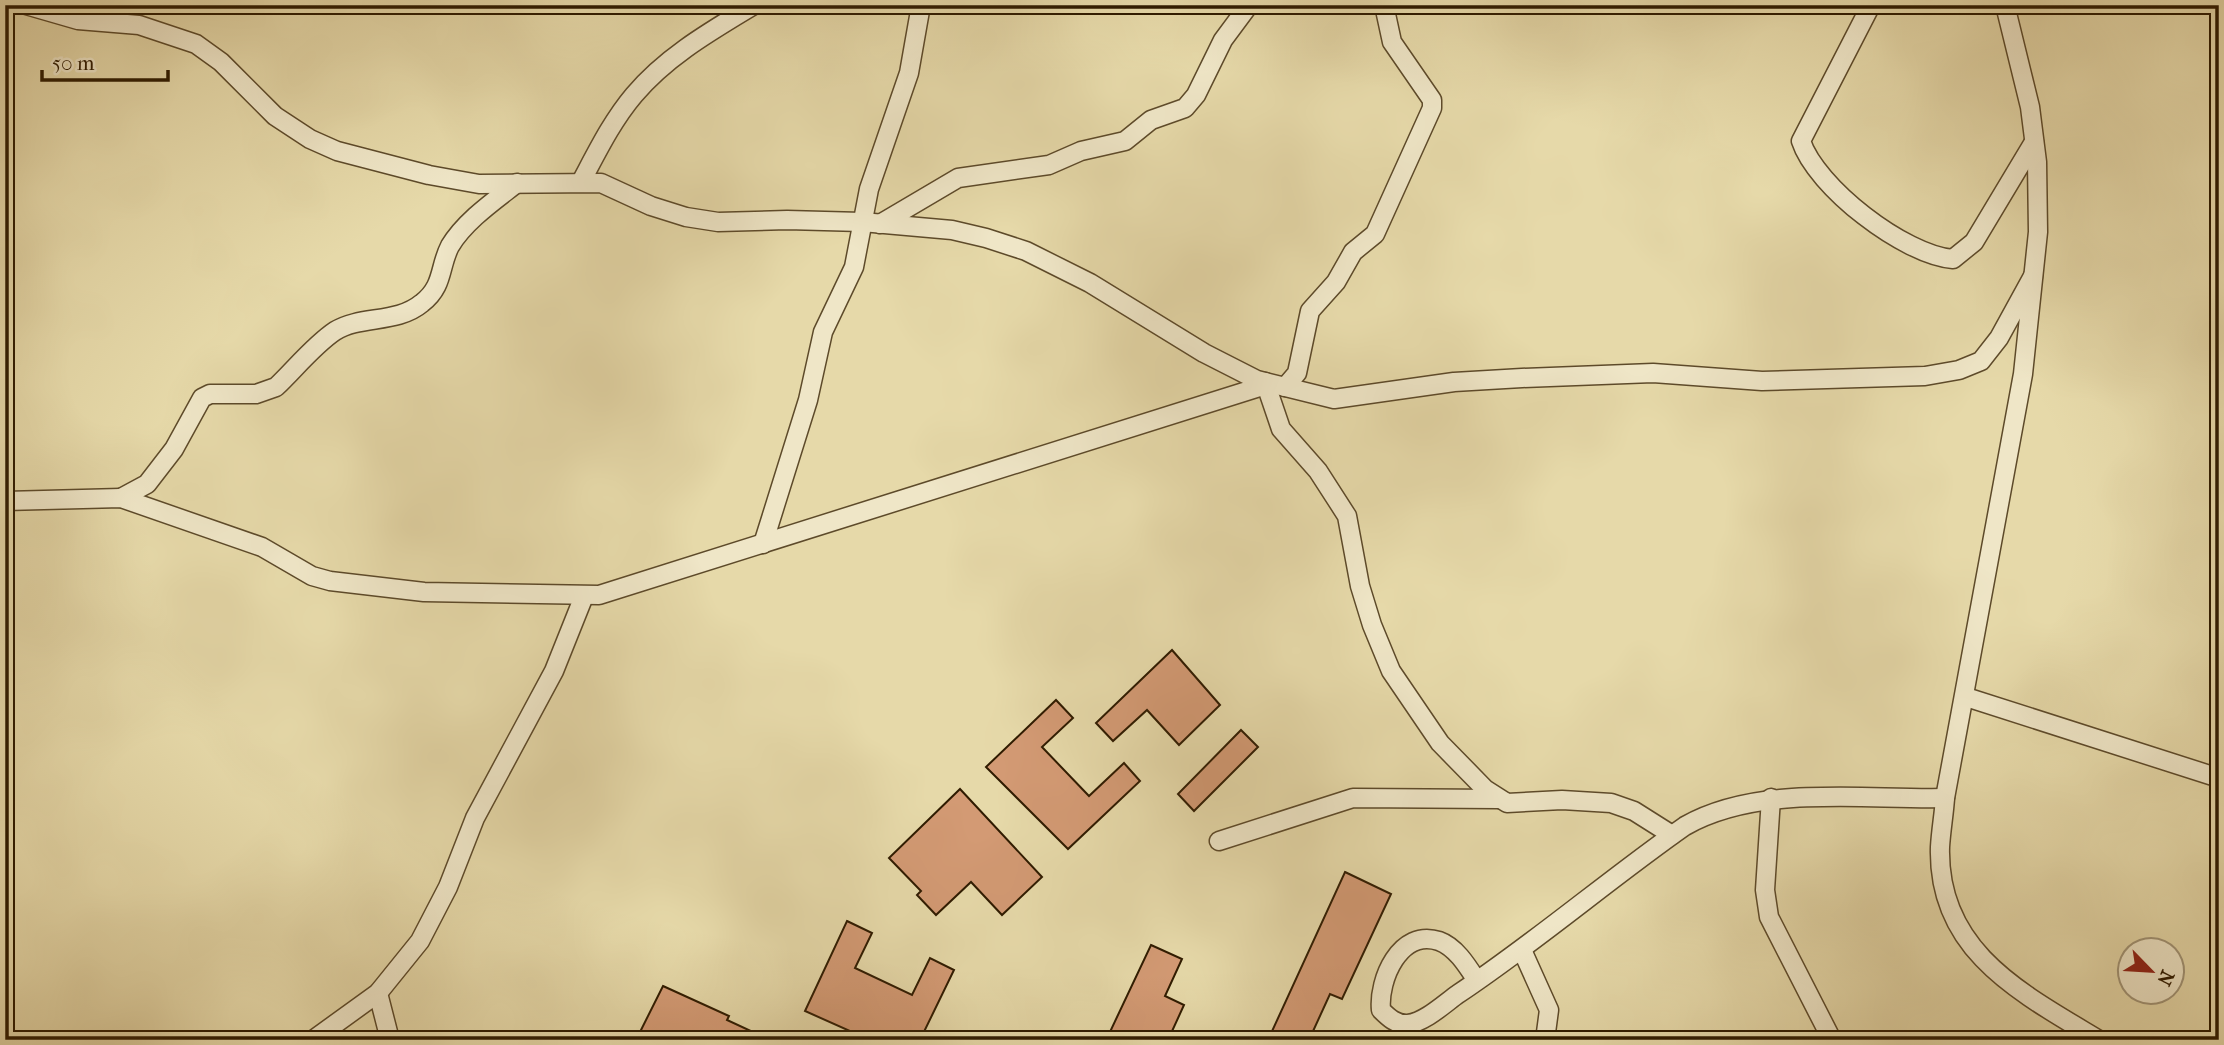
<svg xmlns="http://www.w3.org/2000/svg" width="2224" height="1045" viewBox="0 0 2224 1045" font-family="'IM FELL French Canon',serif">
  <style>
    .building { fill: #d39a74; stroke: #2f1b00; stroke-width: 2 }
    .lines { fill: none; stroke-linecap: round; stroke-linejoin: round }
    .minor-casing { stroke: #5d4a2a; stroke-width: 21 }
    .minor { stroke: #efe6c7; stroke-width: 18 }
  </style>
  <rect width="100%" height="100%" fill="#e6d9a9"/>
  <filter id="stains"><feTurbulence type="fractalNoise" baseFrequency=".00286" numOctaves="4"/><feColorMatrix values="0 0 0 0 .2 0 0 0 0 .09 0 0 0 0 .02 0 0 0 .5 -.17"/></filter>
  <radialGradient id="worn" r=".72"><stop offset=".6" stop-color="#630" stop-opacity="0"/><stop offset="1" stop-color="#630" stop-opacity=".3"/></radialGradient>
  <!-- building -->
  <g class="building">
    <polygon points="1172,650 1220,705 1179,745 1147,710 1113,741 1096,723"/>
    <polygon points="1056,700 1073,718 1042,747 1089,796 1124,763 1140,781 1068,849 986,767"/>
    <polygon points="1241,730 1258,747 1194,811 1178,794"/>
    <polygon points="960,789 1042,877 1002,915 971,882 936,915 917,895 921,891 889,858"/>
    <polygon points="1345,872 1391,894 1342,999 1330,994 1309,1040 1268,1040"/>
    <polygon points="847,921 872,933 855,968 912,995 930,958 954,970 920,1040 870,1040 805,1011"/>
    <polygon points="1151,945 1182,959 1165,996 1184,1005 1168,1040 1120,1040 1109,1034"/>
    <polygon points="663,986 729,1016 727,1020 770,1040 636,1040"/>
  </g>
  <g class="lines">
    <!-- minor casing -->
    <g class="minor-casing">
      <g id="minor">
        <polyline points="26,5 78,20 139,25 196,44 221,62 275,116 310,139 337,151 429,175 479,184 601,183 651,206 686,217 718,222 787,220 862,222 952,230 986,238 1026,251 1090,283 1204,353 1257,380 1334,399 1454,382 1522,378 1653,373 1762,381 1925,376 1959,370 1981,361 1999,338 2033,276"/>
        <path d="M 1871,5 L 1801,141 C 1816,187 1904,255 1953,259 L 1974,242 L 2034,142"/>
        <path d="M 2005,5 L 2030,107 L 2037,162 L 2038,232 L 2023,374 L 1945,798 C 1944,814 1941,830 1940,847 C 1937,951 2021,993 2099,1040"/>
        <path d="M 581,182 C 597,152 612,121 634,95 C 667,56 711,31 754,5"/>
        <polyline points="880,224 958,178 1049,165 1081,151 1125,141 1151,120 1185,108 1196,95 1223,40 1249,5"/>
        <polyline points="1265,382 1281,429 1318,471 1347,516 1360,586 1372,625 1391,671 1440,743 1485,789 1507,803 1562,800 1611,803 1634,811 1672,835"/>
        <polyline points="1285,387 1297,373 1310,311 1336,282 1353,252 1375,234 1432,108 1432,100 1392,42 1384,5"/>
        <path d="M 121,498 L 147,484 L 174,449 L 202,398 L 210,394 L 256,394 L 276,387 C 295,369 314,345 335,331 C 361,315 397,324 422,303 C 444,286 439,267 450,246 C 465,221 494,201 517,183"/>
        <polyline points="5,501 121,498 262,547 312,576 330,581 424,592 599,595 1266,385"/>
        <polyline points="763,544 808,400 823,332 854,267 869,189 909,73 921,5"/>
        <polyline points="1966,697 2219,778"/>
        <polyline points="1771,798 1765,890 1769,917 1832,1040"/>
        <polyline points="1219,841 1353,798 1499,799"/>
        <polyline points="1522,950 1549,1010 1545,1040"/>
        <path d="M 1477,981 C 1468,967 1456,947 1439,941 C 1400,928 1378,980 1381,1010 C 1388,1017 1396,1025 1408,1024 C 1425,1022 1444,1004 1458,994 C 1536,942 1608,880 1685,826 C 1759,784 1863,800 1945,798"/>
        <polyline points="378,993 389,1036 386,1040"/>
        <polyline points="313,1040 378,993 420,941 448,887 475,818 554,671 584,596"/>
      </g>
    </g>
    <!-- minor -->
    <use href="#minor" class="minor"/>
  </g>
  <!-- margin -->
  <rect width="2224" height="1045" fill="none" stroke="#e6d9a9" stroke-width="28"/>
  <rect x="7" y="7" width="2210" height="1031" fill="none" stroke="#2f1b00" stroke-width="3.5"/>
  <rect x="14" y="14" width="2196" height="1017" fill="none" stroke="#2f1b00" stroke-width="2"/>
  <!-- north arrow -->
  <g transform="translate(2151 971) rotate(115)"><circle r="33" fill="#efe6c7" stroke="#a29577" stroke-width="2"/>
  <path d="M0-5L12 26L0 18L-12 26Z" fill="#8f2418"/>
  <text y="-10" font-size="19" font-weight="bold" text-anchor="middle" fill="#2f1b00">N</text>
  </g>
  <!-- scale -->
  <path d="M42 70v10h126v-10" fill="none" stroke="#2f1b00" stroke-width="3.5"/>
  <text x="52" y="70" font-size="21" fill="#2f1b00" stroke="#efe6c7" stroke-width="5" paint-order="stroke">50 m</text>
  <rect width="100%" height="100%" filter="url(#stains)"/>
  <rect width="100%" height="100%" fill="url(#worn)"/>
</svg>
